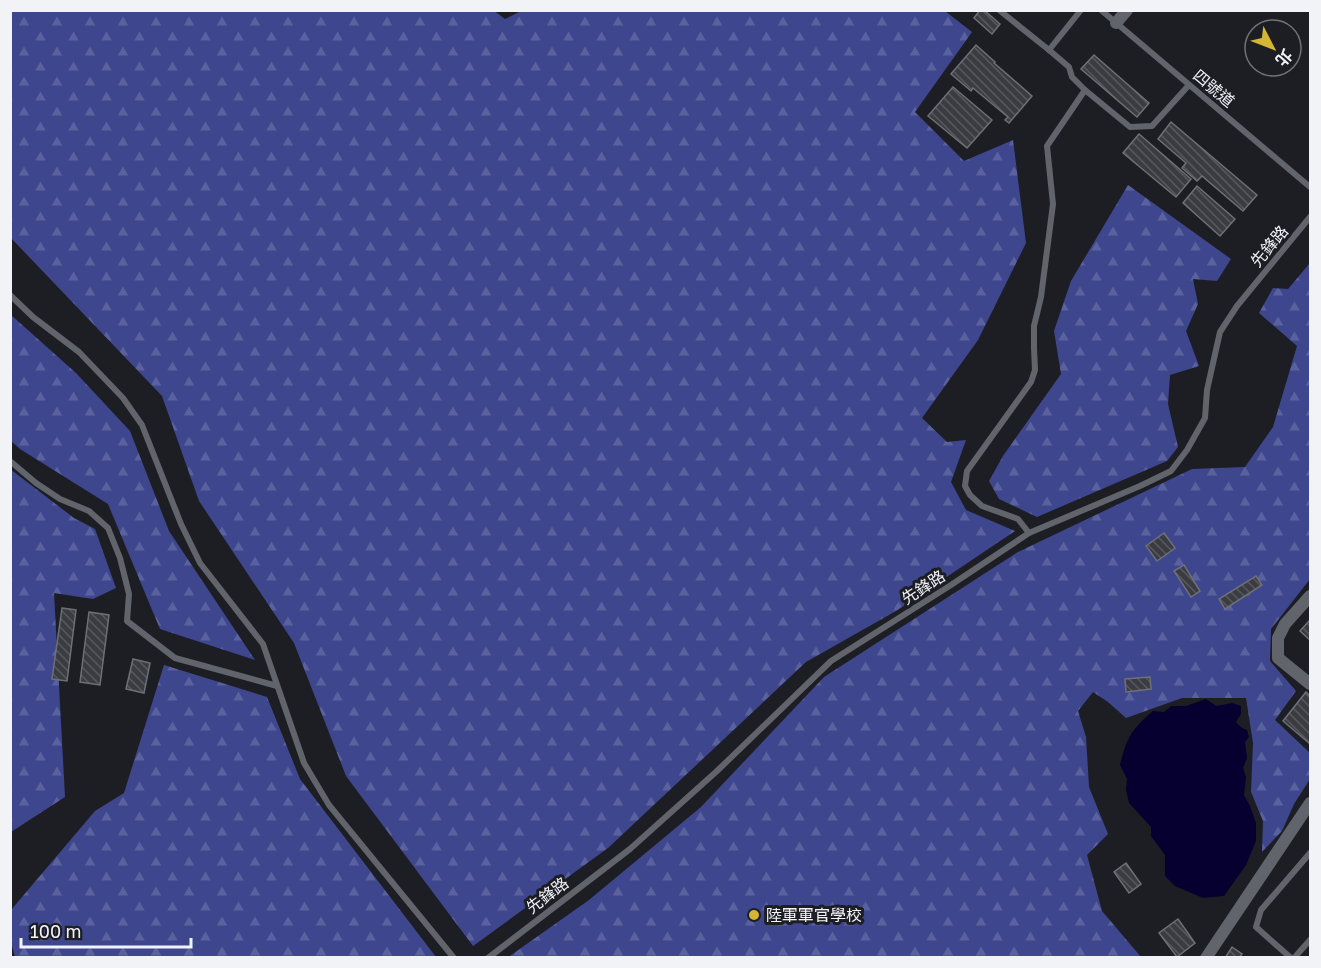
<svg xmlns="http://www.w3.org/2000/svg" width="1321" height="968" viewBox="0 0 1321 968" font-family="'Golos Text','Noto Sans TC',sans-serif">
  <style>
    .forest { fill: url(#forest-firs) }
    .water { fill: #05002f }
    .building { fill: url(#building-back-hatch); stroke: #6e7078; stroke-width: 1.5 }
    .lines { fill: none; stroke-linecap: round; stroke-linejoin: round }
    .service { stroke: #62646b; stroke-width: 6 }
    .minor { stroke: #62646b; stroke-width: 12 }
    .poi-dot { fill: #d4b635; stroke: #1d1e24; stroke-width: 2 }
    .labels { text-anchor: middle; dominant-baseline: central; stroke-width: 6; stroke-linejoin: round; paint-order: stroke }
    .street-label { font-size: 16px; fill: #f2f3f7; stroke: #1d1e24 }
    .poi-label { font-size: 16px; fill: #f2f3f7; stroke: #1d1e24; text-anchor: start }
  </style>
  <defs>
    <pattern id="forest-firs" width="22" height="20" patternUnits="userSpaceOnUse" patternTransform="scale(1.5)"><rect width="22" height="20" fill="#3e468e"/><path d="M5 1l3.5 6h-7zM16 11l3.5 6h-7z" fill="#5a619f"/></pattern>
    <pattern id="building-back-hatch" width="6" height="6" patternUnits="userSpaceOnUse" patternTransform="scale(1.5)"><rect width="6" height="6" fill="#3a3c42"/><path d="M-1 5l2 2M0 0l6 6M5-1l2 2" fill="none" stroke="#57595e"/></pattern>
  </defs>
  <rect width="100%" height="100%" fill="#1d1e24"/>
  <!-- forest -->
  <g class="forest">
    <polygon points="493,10 505,19 523,10 945,11 972,32 915,112 964,161 1013,140 1026,243 978,340 922,418 947,442 966,440 951,482 966,510 1015,531 896,611 806,662 608,848 473,946 346,776 294,643 199,501 162,396 11,238 10,11"/>
    <polygon points="1128,185 1231,259 1217,281 1193,279 1198,304 1186,331 1199,366 1170,375 1168,404 1178,447 1167,461 1037,517 999,499 989,481 1003,456 1061,374 1054,331 1071,281"/>
    <polygon points="1310,263 1310,579 1271,629 1270,661 1296,691 1275,720 1310,753 1310,779 1294,804 1282,831 1262,852 1263,821 1251,792 1253,743 1246,698 1182,698 1126,718 1108,702 1093,692 1078,711 1086,737 1089,787 1108,834 1087,855 1102,911 1141,957 507,958 589,900 701,807 824,677 1018,552 1192,469 1245,467 1273,427 1297,346 1259,313 1273,288 1288,289"/>
    <polygon points="11,315 76,373 130,431 169,531 255,660 160,629 108,504 20,449 11,441"/>
    <polygon points="10,469 74,518 95,529 116,588 93,599 54,593 65,797 11,832"/>
    <polygon points="164,665 267,697 300,779 436,957 15,957 11,942 11,910 95,811 124,793"/>
  </g>
  <!-- water -->
  <path class="water" d="M 1206,699 L 1216,706 L 1232,703 L 1241,706 L 1241,714 L 1236,722 L 1242,728 L 1247,730 L 1249,737 L 1245,742 L 1247,758 L 1243,768 L 1246,777 L 1244,795 L 1250,806 L 1256,823 L 1256,841 L 1246,865 L 1224,896 L 1203,898 L 1175,886 L 1165,876 L 1165,855 L 1151,836 L 1151,827 L 1129,803 L 1126,790 L 1127,779 L 1120,765 C 1127,737 1131,730 1153,711 L 1164,712 L 1171,706 L 1186,706 Z"/>
  <!-- building -->
  <g class="building">
    <polygon points="980,10 984,10 1000,24 992,34 974,18"/>
    <polygon points="976,45 995,62 994,63 1032,96 1009,123 1005,120 1008,117 973,88 971,91 951,74"/>
    <polygon points="1094,55 1149,103 1137,117 1081,69"/>
    <polygon points="953,87 992,120 967,148 928,116"/>
    <polygon points="1171,122 1257,195 1243,211 1202,176 1197,181 1182,168 1186,163 1158,139"/>
    <polygon points="1139,134 1191,179 1176,197 1123,153"/>
    <polygon points="1197,186 1235,219 1220,236 1183,203"/>
    <polygon points="1164,533 1175,548 1157,561 1146,546"/>
    <polygon points="1184,565 1200,591 1191,597 1174,571"/>
    <polygon points="1256,576 1262,585 1225,609 1219,599"/>
    <polygon points="62,608 76,610 67,681 52,679"/>
    <polygon points="89,612 109,615 100,685 80,682"/>
    <polygon points="1310,620 1310,640 1300,631"/>
    <polygon points="133,659 150,663 144,693 126,689"/>
    <polygon points="1150,677 1151,689 1126,692 1125,679"/>
    <polygon points="1306,692 1310,696 1310,744 1283,721"/>
    <polygon points="1126,863 1141,884 1129,893 1114,872"/>
    <polygon points="1178,919 1195,943 1177,957 1159,933"/>
    <polygon points="1232,947 1242,954 1239,958 1225,958"/>
  </g>
  <g class="lines">
    <!-- service -->
    <g class="service">
      <polyline points="999,10 1049,50"/>
      <polyline points="1081,10 1049,50 1069,67 1072,77 1085,90"/>
      <polyline points="1101,10 1310,187"/>
      <polyline points="10,295 33,317 79,352 123,398 142,425 181,524 200,563 263,644 304,763 329,805 454,958"/>
      <polyline points="10,461 36,483 60,499 89,511 108,528 120,558 129,594 127,621 175,658 277,686"/>
      <polyline points="1029,533 1018,519 982,506 970,495 965,486 967,471 1031,382 1035,370 1034,348 1034,326 1041,297 1053,204 1047,146 1085,90 1130,127 1152,126 1189,85"/>
      <polyline points="488,958 630,849 717,771 831,661 951,585 1029,533 1140,486 1171,471 1187,450 1205,418 1207,390 1220,332 1237,306 1310,217"/>
      <polyline points="1291,958 1256,927 1261,910 1310,853"/>
      <polyline points="1294,958 1310,940"/>
    </g>
    <!-- minor -->
    <g class="minor">
      <polyline points="1116,23 1127,10"/>
      <polyline points="1310,596 1285,624 1278,638 1278,658 1310,684"/>
      <polyline points="1206,958 1310,803"/>
    </g>
  </g>
  <!-- markers -->
  <circle class="poi-dot" cx="754" cy="915" r="6"/>
  <g class="labels">
    <!-- street labels -->
    <g class="street-label">
      <text transform="translate(1214 88) rotate(40)">四號道</text>
      <text transform="translate(1269 246) rotate(-50)">先鋒路</text>
      <text transform="translate(923 587) rotate(-33)">先鋒路</text>
      <text transform="translate(547 895) rotate(-37)">先鋒路</text>
    </g>
    <!-- poi labels -->
    <g class="poi-label">
      <text x="766" y="915">陸軍軍官學校</text>
    </g>
  </g>
  <!-- border -->
  <rect width="1321" height="968" fill="none" stroke="#f2f3f7" stroke-width="24"/>
  <!-- north arrow -->
  <g transform="translate(1273 48) rotate(132)"><circle r="28" fill="#1d1e24" stroke="#727378" stroke-width="1.5"/>
  <path d="M0-4.5L10 22L0 15L-10 22Z" fill="#d4b635"/>
  <text y="-9" font-size="16" font-weight="bold" text-anchor="middle" fill="#f2f3f7">北</text>
  </g>
  <!-- scale -->
  <path d="M21 938v9h170v-9" fill="none" stroke="#f2f3f7" stroke-width="3"/>
  <text x="30" y="938" font-size="18" fill="#f2f3f7" stroke="#1d1e24" stroke-width="4.5" paint-order="stroke">100 m</text>
</svg>
